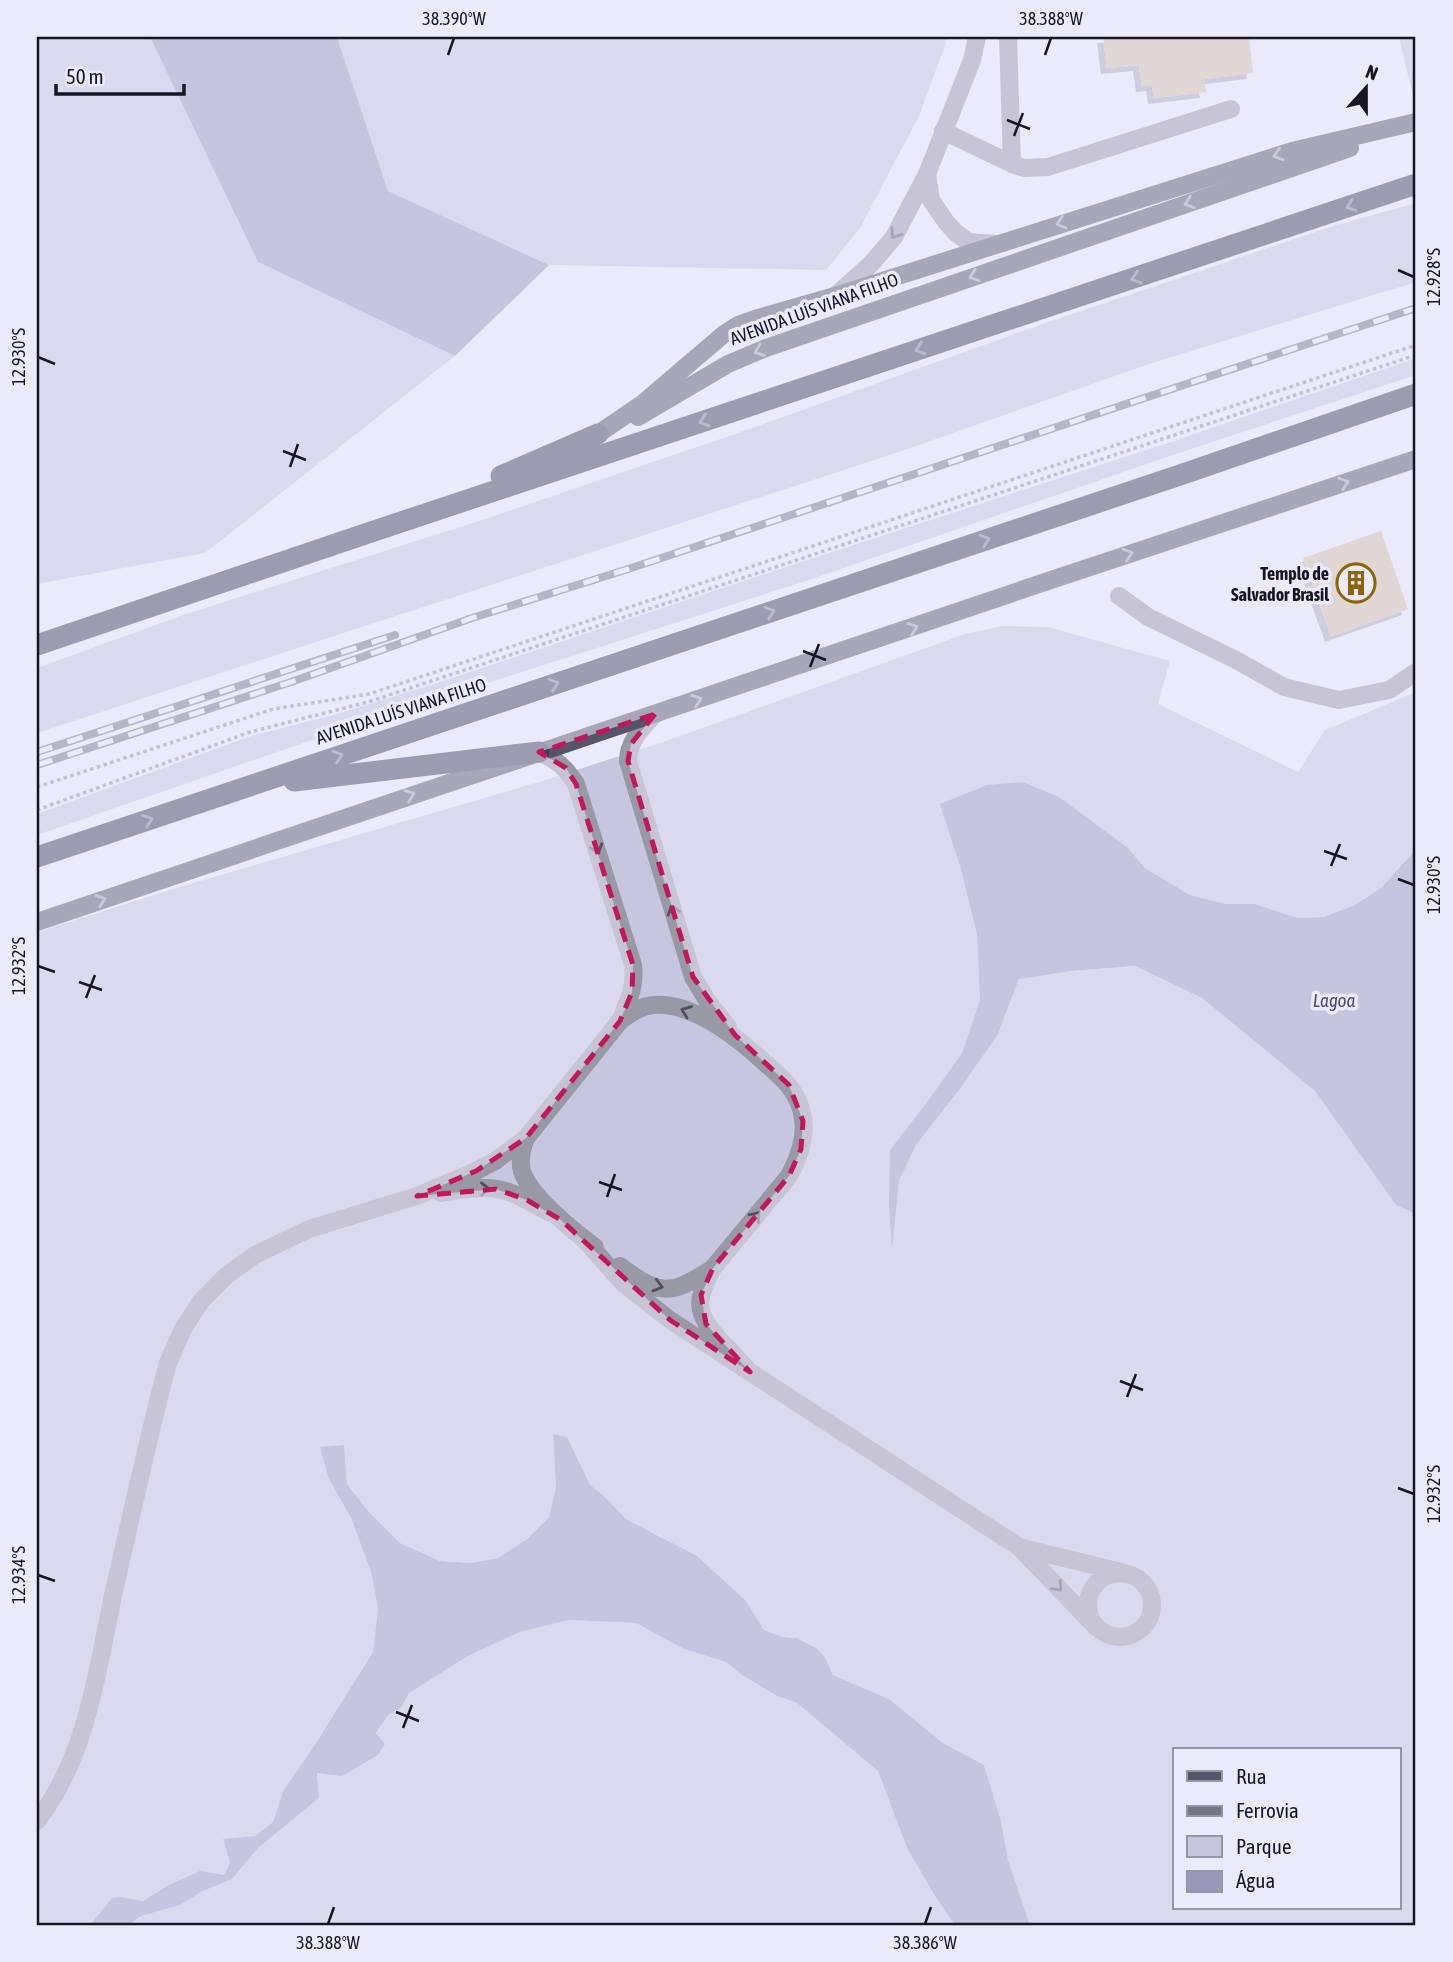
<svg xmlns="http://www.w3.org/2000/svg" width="1453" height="1962" viewBox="0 0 1453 1962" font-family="'Asap Condensed',sans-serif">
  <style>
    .green { fill: #c7c6e1; fill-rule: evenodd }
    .water { fill: #9a98b9 }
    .building { fill: #d2bea0; filter: url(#shadow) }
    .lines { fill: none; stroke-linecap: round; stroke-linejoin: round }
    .path { stroke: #9291a1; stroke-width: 3.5; stroke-dasharray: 3.5 3.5; stroke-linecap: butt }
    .minor { stroke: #9998a5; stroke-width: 18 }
    .major { stroke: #55546a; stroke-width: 18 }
    .highway { stroke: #3e3c55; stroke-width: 21 }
    .rail-casing { stroke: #767584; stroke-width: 8 }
    .rail { stroke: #ebeafd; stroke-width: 5; stroke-dasharray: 16; stroke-linecap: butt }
    .oneway { stroke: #a09fb4 }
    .oneway2 { stroke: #838298 }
    .oneway3 { stroke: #52505c }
    .marked { fill: none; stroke: #c2185b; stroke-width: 5; stroke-dasharray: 14 9; stroke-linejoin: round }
    .ticks { fill: none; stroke: #171621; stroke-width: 2.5 }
    .labels { text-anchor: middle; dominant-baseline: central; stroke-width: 7; stroke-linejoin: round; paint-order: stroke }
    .street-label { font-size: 18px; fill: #171621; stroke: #ebeafd }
    .poi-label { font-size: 18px; font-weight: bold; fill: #171621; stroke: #ebeafd; text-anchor: end }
    .water-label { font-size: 19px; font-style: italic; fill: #4e4878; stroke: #ebeafd }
    .neatline { fill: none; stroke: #171621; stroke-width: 2.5 }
    .ticks-label { font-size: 18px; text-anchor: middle; fill: #171621 }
  </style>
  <defs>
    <filter id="shadow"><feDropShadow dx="-6" dy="6" stdDeviation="0" flood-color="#0004"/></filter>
  </defs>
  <rect width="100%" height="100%" fill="#ebeafd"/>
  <!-- green -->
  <g class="green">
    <polygon points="37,37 150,37 258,262 455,356 205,553 37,584"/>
    <polygon points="337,37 948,37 919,116 860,228 826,270 549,265 388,191"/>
    <polygon points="1399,37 1416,37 1416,101 1414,101"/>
    <polygon points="1416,203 1416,282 1152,363 899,452 37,733 37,668 183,615 482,520 738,433 1054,320 1333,226"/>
    <polygon points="1416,358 1416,375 1176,454 809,580 341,730 37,835 37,814 251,736 337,714 440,682 804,561 1171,442"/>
    <path d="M 1003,626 L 1048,627 L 1170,661 L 1158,704 L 1298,772 L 1325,730 L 1416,692 L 1416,849 L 1382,887 L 1355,905 L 1323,917 L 1298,918 L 1255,904 L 1226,904 L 1190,895 L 1145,868 L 1128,848 L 941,804 L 960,866 L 977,935 L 980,1000 L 962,1053 L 927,1102 L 890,1150 L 892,1245 L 899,1181 L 916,1145 L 959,1090 L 997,1036 L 1019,978 L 1071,971 L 1135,966 L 1202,998 L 1315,1091 L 1396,1205 L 1416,1214 L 1416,1925 L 1030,1925 L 1008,1860 L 1001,1821 L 984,1765 L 943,1743 L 889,1699 L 833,1675 L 825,1657 L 796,1638 L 783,1637 L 764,1630 L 746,1601 L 660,1536 L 626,1519 L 604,1496 L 590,1485 L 578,1462 L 553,1435 L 556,1487 L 549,1517 L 527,1539 L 498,1558 L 471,1563 L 440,1561 L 400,1543 L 369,1512 L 347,1484 L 344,1446 L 329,1479 L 351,1518 L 371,1572 L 378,1608 L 373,1652 L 316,1743 L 283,1791 L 273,1822 L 255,1836 L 223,1839 L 230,1863 L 224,1875 L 167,1886 L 143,1901 L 121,1897 L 112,1898 L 90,1925 L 37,1925 L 37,932 L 173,889 L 539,782 L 666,741 L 965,634 ZM 1175,1750 L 1399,1750 L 1399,1908 L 1175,1908 Z"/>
    <polygon points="569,1620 636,1623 684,1649 726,1662 742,1675 777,1696 797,1703 878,1771 907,1848 935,1896 955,1925 129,1925 141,1916 180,1905 203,1891 232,1879 258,1848 319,1798 317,1773 376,1734 389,1714 401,1708 409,1693 433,1677 468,1656 520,1632"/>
  </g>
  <!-- water -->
  <g class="water">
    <polygon points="150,37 337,37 388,191 549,265 455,356 258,262"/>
    <polygon points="1023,782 1059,797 1128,848 1145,868 1190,895 1226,904 1255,904 1298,918 1323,917 1355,905 1382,887 1416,849 1416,1214 1396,1205 1315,1091 1202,998 1135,966 1071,971 1019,979 997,1036 959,1090 916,1145 899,1181 892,1250 889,1204 890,1150 927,1102 962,1053 980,1000 977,935 960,866 940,804 987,785"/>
    <polygon points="553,1434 567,1437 590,1485 604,1496 626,1519 697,1556 746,1601 764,1630 783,1637 796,1638 816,1648 825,1657 833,1675 889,1699 943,1743 984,1765 1001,1821 1008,1860 1030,1925 955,1925 935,1896 907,1848 878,1771 797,1703 777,1696 742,1675 726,1662 684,1649 636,1623 569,1620 520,1632 468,1656 409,1693 401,1708 389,1714 376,1733 385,1744 378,1755 342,1776 317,1773 319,1798 258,1848 232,1879 203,1891 180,1905 141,1916 129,1925 90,1925 112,1898 121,1897 143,1901 167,1886 200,1871 224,1875 230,1863 223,1839 255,1836 273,1822 283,1791 316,1743 373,1652 378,1608 371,1572 351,1518 329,1479 320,1447 344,1445 347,1484 369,1512 400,1543 440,1561 471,1563 498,1558 527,1539 549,1517 556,1487"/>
  </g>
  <!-- building -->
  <g class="building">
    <polygon points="1103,37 1249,37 1253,73 1204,79 1206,92 1154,98 1152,85 1142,86 1139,65 1107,68"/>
    <polygon points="1381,531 1408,609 1331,636 1303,558"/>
  </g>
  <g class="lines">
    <!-- path -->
    <g class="path">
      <polyline points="37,787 273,709 369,694 1416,345"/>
      <polyline points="37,810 250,732 368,702 1416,355"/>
    </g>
    <!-- minor -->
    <g class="minor">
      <polyline points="1008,37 1012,164"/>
      <polyline points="943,131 1012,164 1024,168 1048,167 1231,109"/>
      <polyline points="927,174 931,200 946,222 956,233 969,242 995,244"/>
      <polyline points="835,296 871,264 894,237 927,174 972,60 977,37"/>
      <polyline points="1119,596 1148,617 1236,660 1284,687 1339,700 1389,690 1416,672"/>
      <path d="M 655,714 C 642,728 628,741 628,761 L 693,977 L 708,1002 L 728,1027"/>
      <path d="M 539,752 C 558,761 565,767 576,784 L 633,965 C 636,986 628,1002 620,1021"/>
      <path d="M 526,1138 C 522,1149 519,1159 522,1171 C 529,1195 574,1232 595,1247"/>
      <path d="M 441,1193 C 459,1190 479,1186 497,1189 C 515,1192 532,1203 548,1212"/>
      <polyline points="585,1240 623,1283 670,1320 1019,1547 1096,1627"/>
      <path d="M 620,1266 C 658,1295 670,1296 710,1270"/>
      <polyline points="1019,1547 1121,1572"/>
      <circle cx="1120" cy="1605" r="32"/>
      <path d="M 37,1821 C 88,1755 97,1670 114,1591 C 129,1525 144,1458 160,1393 L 168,1363 L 183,1329 L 201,1301 L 227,1275 L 255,1255 L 309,1229 L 417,1196 L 476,1171 L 495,1161 L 526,1138 L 620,1021 C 630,1014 640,1006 653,1005 C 694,1002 737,1037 765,1063 C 780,1076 795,1088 801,1109 C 808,1132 800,1156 789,1176 L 713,1268 C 696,1300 694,1311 719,1339 C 730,1350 740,1361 750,1372"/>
    </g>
    <!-- major -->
    <g class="major">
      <polyline points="638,417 728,364 766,348 1350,148"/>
      <polyline points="598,434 642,404 724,334 738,325 755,319 835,296 1292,151 1416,122"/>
      <polyline points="37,922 1057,578 1416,459"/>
    </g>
    <!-- highway -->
    <g class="highway">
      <polyline points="501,476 598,434"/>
      <polyline points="37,645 377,530 1416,184"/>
      <polyline points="294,781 539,752"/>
      <polyline points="37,857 1180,475 1416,394"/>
    </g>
    <!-- rail casing -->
    <g class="rail-casing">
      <g id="rail">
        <polyline points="37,752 395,635"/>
        <polyline points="37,765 291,682 472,618 625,570 1416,308"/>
      </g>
    </g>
    <!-- rail -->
    <use href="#rail" class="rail"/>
  </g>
  <!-- one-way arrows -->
  <defs><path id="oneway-chevron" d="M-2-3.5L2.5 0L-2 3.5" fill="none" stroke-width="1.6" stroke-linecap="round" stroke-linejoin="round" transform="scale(1.75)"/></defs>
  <g class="oneway">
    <use href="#oneway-chevron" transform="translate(1278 155) rotate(163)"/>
    <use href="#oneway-chevron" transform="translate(1189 203) rotate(161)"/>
    <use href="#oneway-chevron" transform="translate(1061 223) rotate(163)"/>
    <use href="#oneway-chevron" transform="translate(974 276) rotate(161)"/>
    <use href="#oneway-chevron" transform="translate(759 351) rotate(158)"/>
    <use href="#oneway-chevron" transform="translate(1344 483) rotate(-18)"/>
    <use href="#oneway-chevron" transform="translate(1128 554) rotate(-18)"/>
    <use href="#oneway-chevron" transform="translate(913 628) rotate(-19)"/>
    <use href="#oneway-chevron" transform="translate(697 700) rotate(-19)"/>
    <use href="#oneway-chevron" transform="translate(410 795) rotate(-19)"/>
    <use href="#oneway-chevron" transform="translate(101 900) rotate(-19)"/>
  </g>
  <g class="oneway2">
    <use href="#oneway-chevron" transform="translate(1351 206) rotate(162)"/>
    <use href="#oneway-chevron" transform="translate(1136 278) rotate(162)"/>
    <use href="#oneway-chevron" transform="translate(920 349) rotate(162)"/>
    <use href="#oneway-chevron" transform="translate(704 421) rotate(162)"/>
    <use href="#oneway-chevron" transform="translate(985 540) rotate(-18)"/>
    <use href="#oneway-chevron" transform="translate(770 612) rotate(-18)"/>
    <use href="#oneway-chevron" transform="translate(554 684) rotate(-18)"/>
    <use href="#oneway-chevron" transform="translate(338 756) rotate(-18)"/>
    <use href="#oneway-chevron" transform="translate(148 820) rotate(-19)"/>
  </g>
  <g class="oneway3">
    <use href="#oneway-chevron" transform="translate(895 234) rotate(123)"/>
    <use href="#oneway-chevron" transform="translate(597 849) rotate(72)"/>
    <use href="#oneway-chevron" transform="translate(673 910) rotate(-107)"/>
    <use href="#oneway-chevron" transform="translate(686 1011) rotate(-159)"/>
    <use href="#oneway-chevron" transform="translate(485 1189) rotate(-1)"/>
    <use href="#oneway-chevron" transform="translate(756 1216) rotate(-50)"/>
    <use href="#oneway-chevron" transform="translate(658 1286) rotate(16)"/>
    <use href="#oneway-chevron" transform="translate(1058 1587) rotate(47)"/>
  </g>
  <!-- marked area -->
  <path d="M0 0H1453V1962H0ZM 655,714 L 631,744 L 628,761 L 693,977 L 735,1035 L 789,1085 L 803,1121 L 801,1149 L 789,1176 L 713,1268 L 701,1295 L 706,1324 L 750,1372 L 670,1320 L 561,1220 L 527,1200 L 496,1189 L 417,1196 L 476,1171 L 526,1138 L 620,1021 L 632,992 L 633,965 L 576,784 L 566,768 L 539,752 Z" fill="#ebeafd" fill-opacity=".55" fill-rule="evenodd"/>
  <path class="marked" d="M 655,714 L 631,744 L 628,761 L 693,977 L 735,1035 L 789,1085 L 803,1121 L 801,1149 L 789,1176 L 713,1268 L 701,1295 L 706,1324 L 750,1372 L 670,1320 L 561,1220 L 527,1200 L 496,1189 L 417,1196 L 476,1171 L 526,1138 L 620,1021 L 632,992 L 633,965 L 576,784 L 566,768 L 539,752 Z"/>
  <!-- ticks -->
  <path class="ticks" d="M 448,55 L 454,38M 1045,55 L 1051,38M 1007,120 L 1030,129M 1014,136 L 1023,113M 1398,270 L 1414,277M 38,357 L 55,364M 283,451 L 306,460M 290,467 L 298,444M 803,651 L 826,660M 810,667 L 819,644M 1324,851 L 1347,859M 1331,866 L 1340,844M 1398,879 L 1414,885M 38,966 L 55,972M 79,982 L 102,990M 86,998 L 95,975M 599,1182 L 622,1190M 607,1197 L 615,1174M 1120,1381 L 1143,1390M 1127,1397 L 1136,1374M 1398,1488 L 1414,1494M 38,1575 L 55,1581M 396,1712 L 419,1721M 403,1728 L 412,1705M 328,1924 L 334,1907M 925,1924 L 931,1907"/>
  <!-- icons -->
  <defs>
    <g id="building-ring" transform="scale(2.0125)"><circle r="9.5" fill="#ebeafd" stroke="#8e6409" stroke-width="1.5"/><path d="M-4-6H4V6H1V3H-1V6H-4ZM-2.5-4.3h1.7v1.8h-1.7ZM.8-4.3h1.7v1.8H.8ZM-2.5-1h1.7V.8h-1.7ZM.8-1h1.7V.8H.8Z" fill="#8e6409"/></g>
  </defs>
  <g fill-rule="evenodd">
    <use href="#building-ring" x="1356" y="583"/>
  </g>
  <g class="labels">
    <!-- street labels -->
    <g class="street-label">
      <text transform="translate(814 309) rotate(-20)">AVENIDA LUÍS VIANA FILHO</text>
      <text transform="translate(401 711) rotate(-18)">AVENIDA LUÍS VIANA FILHO</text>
    </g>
    <!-- poi labels -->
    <g class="poi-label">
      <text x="1329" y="573">Templo de<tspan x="1329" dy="21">Salvador Brasil</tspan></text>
    </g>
    <!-- water labels -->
    <g class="water-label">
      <text x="1334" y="1000">Lagoa</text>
    </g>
  </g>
  <!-- border -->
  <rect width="1453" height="1962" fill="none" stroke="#ebeafd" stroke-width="77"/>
  <!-- legend -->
  <rect x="1173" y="1748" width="228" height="161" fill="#ebeafd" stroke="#9695a5" stroke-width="2"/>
  <rect x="1187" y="1771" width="35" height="10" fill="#55546a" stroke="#9695a5" stroke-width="2"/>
  <text x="1236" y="1784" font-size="21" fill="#171621">Rua</text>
  <rect x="1187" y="1806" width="35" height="10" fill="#767584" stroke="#9695a5" stroke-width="2"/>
  <text x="1236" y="1818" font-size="21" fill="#171621">Ferrovia</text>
  <rect x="1187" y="1836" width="35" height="21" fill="#c7c6e1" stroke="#9695a5" stroke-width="2"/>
  <text x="1236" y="1854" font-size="21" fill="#171621">Parque</text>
  <rect x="1187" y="1871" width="35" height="21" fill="#9a98b9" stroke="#9695a5" stroke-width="2"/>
  <text x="1236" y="1888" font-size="21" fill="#171621">Água</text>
  <!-- north arrow -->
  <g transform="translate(1366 88) rotate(21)" stroke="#ebeafd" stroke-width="5" paint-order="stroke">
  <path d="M0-5L12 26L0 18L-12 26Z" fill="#171621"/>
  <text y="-10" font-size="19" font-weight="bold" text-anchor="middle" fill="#171621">N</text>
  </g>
  <!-- scale -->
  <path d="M56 84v10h128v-10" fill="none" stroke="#171621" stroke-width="3.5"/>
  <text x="66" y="84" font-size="21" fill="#171621" stroke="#ebeafd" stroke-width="5" paint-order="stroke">50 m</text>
  <rect x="38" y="38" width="1376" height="1886" class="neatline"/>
  <g class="ticks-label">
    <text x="454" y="25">38.390°W</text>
    <text x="1051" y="25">38.388°W</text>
    <text transform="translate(1434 277) rotate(-90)" y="6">12.928°S</text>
    <text transform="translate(19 357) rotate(-90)" y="6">12.930°S</text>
    <text transform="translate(1434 885) rotate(-90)" y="6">12.930°S</text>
    <text transform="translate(19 966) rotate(-90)" y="6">12.932°S</text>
    <text transform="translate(1434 1494) rotate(-90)" y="6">12.932°S</text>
    <text transform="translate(19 1575) rotate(-90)" y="6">12.934°S</text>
    <text x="328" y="1949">38.388°W</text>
    <text x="925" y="1949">38.386°W</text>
  </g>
</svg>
